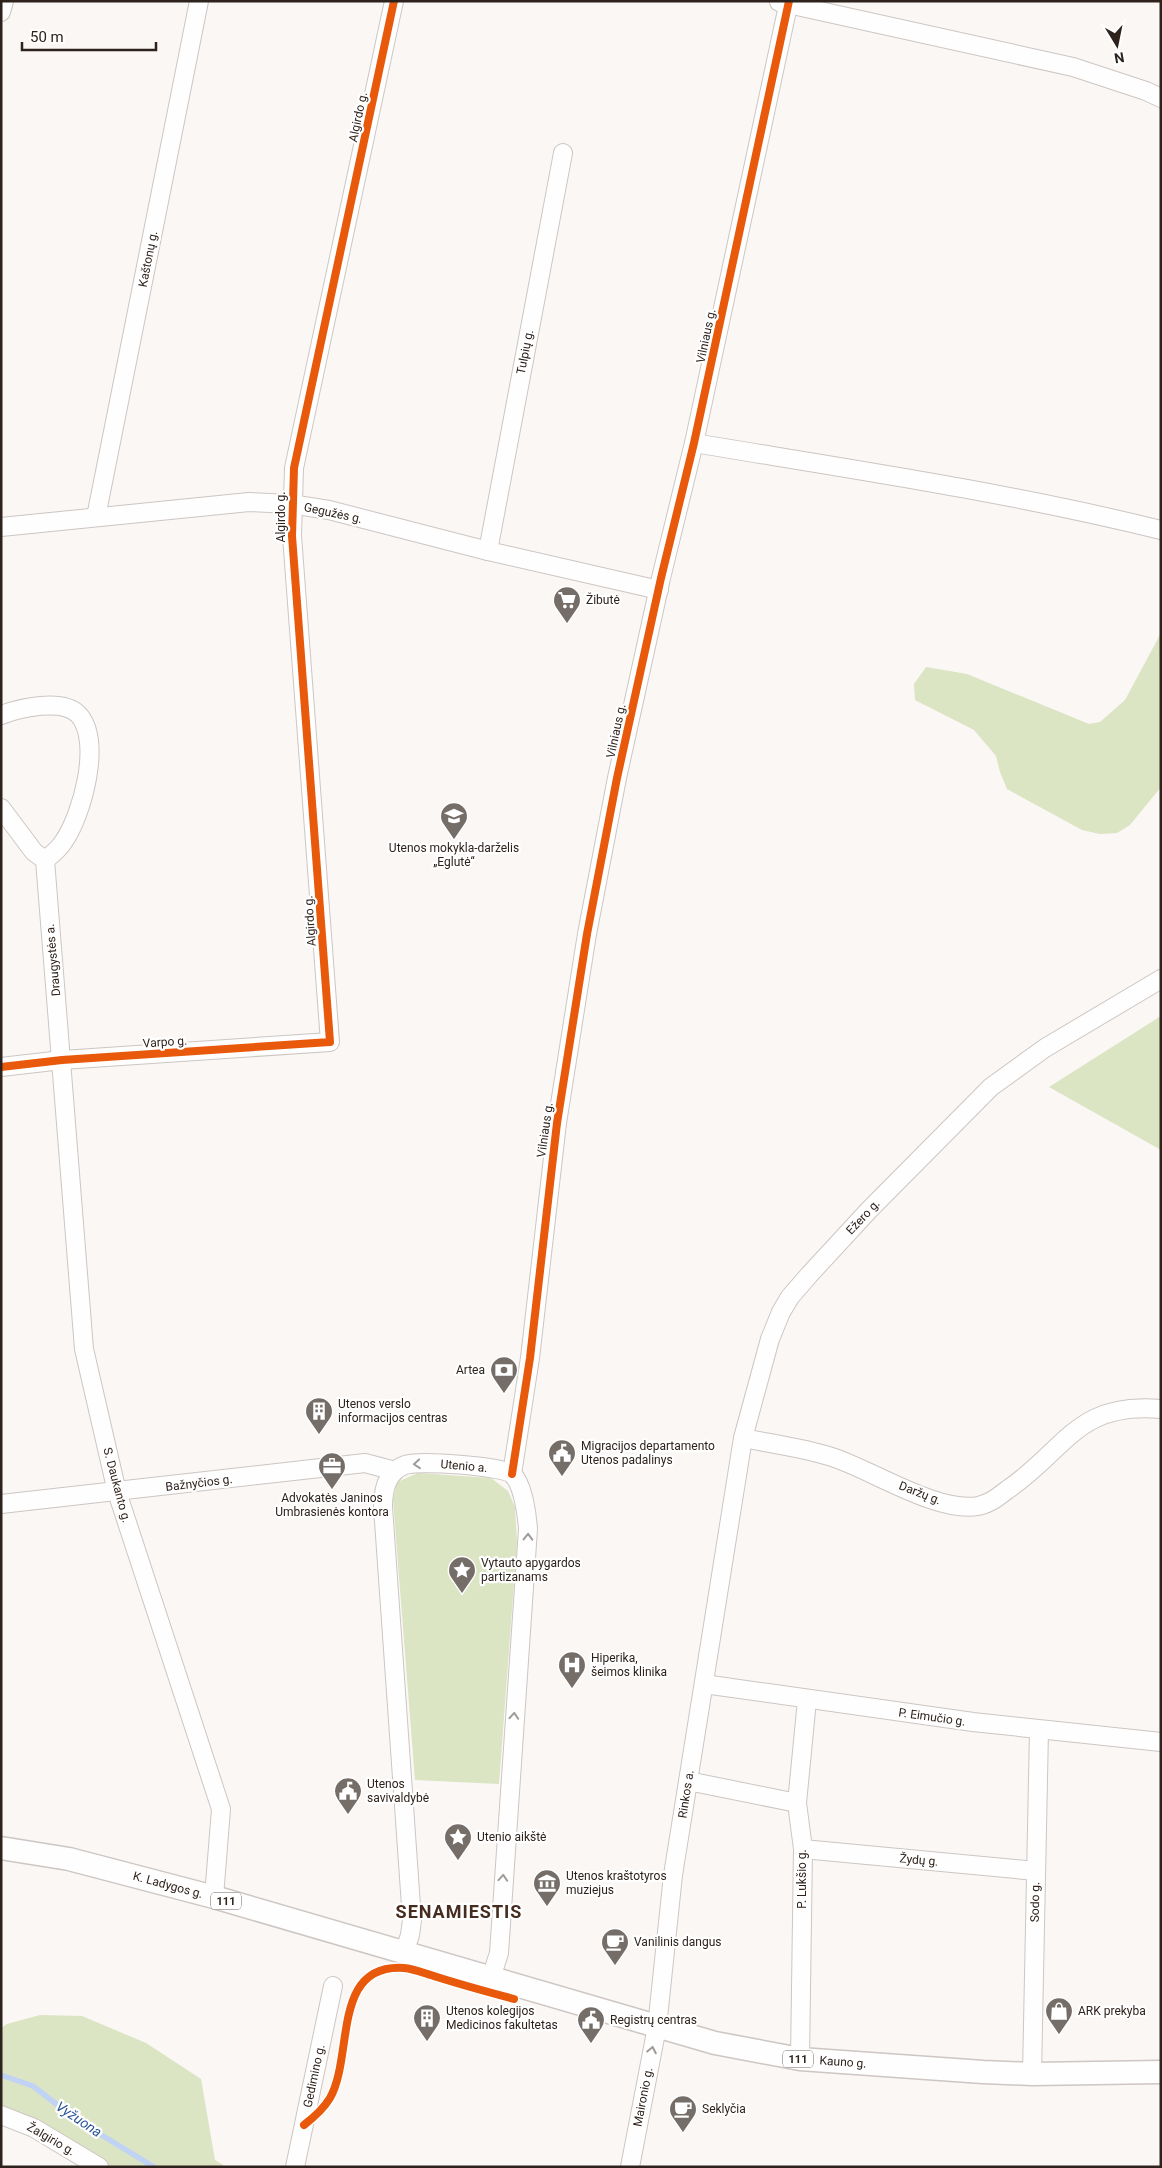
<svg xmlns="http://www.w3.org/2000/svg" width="1162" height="2168" viewBox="0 0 1162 2168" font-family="Roboto,sans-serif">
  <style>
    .green { fill: #dbe4c3 }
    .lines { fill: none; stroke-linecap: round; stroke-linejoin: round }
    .stream { stroke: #c0d3f4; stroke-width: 5.5 }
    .minor-casing { stroke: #cdc6c2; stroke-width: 20 }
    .major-casing { stroke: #cdc6c2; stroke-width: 25 }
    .minor { stroke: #fefefe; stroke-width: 18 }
    .major { stroke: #fefefe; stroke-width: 22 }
    .cycleway-casing { stroke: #fff; stroke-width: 11 }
    .cycleway { stroke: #e8590c; stroke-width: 8 }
    .oneway { stroke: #a09b98 }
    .labels { text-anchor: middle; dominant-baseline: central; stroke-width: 4.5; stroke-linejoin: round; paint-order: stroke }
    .shield { fill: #fff; stroke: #6d6460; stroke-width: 1 }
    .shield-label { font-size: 11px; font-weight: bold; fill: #2e221c }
    .street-label { font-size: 12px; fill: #2e221c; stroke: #fff }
    .poi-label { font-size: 12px; fill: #2e221c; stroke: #fff; text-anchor: start }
    .water-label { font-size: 14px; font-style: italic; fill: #2a5399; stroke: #fff }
    .district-label { font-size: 18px; font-weight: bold; letter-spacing: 1px; fill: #462c1f; stroke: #fff }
  </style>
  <rect width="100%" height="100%" fill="#faf7f5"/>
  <!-- green -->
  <g class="green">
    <polygon points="1161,633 1161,787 1130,825 1117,833 1100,834 1082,830 1007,789 1000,772 996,756 974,730 915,700 914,684 926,667 967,674 1089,724 1100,722 1125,700"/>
    <polygon points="1161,1016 1161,1150 1049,1087"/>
    <polygon points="418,1473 491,1478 508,1491 515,1507 517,1542 499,1784 415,1780 393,1500 397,1482"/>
    <polygon points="40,2015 82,2016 146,2043 201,2079 215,2160 226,2167 101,2167 1,2115 1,2028 7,2024"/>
  </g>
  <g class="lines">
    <!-- stream -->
    <polyline class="stream" points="1,2075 33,2086 77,2120 154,2167"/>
    <!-- minor casing -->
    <g class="minor-casing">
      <g id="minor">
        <polyline points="779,2 1073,67 1146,91 1161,98"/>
        <polyline points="1,12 4,1"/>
        <path d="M 694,443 C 850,469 1007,492 1161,530"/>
        <polyline points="96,517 199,1"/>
        <polyline points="1,527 249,502 291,504 329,510 488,551 659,590"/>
        <polyline points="488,551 563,153"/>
        <path d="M 1,715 C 20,708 62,698 78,714 C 103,740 82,815 64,841 C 59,849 53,854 45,860"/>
        <polyline points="1,808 34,852 45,860 84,1349 117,1492 221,1809 214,1897"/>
        <polyline points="1,1067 62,1060 330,1042 292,536 294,468 394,1"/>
        <path d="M 743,1438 C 773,1444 803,1448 832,1457 C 872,1470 937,1513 978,1506 C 989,1504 998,1497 1007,1490 C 1066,1450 1077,1401 1161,1409"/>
        <polyline points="512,1474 530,1358 557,1123 587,934 617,778 661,578 694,443 789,1"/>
        <polyline points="1,1504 365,1463 395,1471"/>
        <polyline points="704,1684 973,1722 1161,1742"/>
        <polyline points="688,1781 797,1803"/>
        <polyline points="803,1849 1036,1871"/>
        <path d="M 404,1953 L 410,1935 L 412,1920 L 383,1507 C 383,1490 387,1471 405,1465 C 418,1460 502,1466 512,1474 C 523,1484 527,1514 528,1529 L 499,1953 L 491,1978"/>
        <polyline points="800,2059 803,1849 797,1803 807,1700"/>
        <polyline points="1032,2074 1039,1730"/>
        <polyline points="1,2115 34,2128 99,2167"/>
        <polyline points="295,2167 333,1986"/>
        <polyline points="630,2167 657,2027 673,1875 743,1438 770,1339 781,1312 790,1297 809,1275 869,1210 991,1087 1045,1048 1161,979"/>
      </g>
    </g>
    <!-- major casing -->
    <g class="major-casing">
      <polyline id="major" points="1,1848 69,1859 214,1897 715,2043 800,2059 983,2072 1032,2074 1161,2072"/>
    </g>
    <!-- minor -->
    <use href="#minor" class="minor"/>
    <!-- major -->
    <use href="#major" class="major"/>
    <!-- cycleway casing -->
    <g class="cycleway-casing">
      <g id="cycleway">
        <polyline points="1,1067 62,1060 330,1042 292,536 294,468 394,1"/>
        <polyline points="512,1474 530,1358 557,1123 587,934 617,778 661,578 694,443 789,1"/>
        <path d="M 304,2125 C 313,2118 324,2108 330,2098 C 354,2056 331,1963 404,1968 C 415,1969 426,1974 437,1977 C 462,1985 488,1992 514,1999"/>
      </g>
    </g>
    <!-- cycleway -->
    <use href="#cycleway" class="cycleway"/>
  </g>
  <!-- one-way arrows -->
  <defs><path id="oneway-chevron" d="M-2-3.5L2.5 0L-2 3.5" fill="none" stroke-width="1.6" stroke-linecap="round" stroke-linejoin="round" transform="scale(1.25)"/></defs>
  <g class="oneway">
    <use href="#oneway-chevron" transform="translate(417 1464) rotate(175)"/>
    <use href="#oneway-chevron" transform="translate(528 1537) rotate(-89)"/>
    <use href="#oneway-chevron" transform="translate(514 1716) rotate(-86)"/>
    <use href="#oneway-chevron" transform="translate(503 1878) rotate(-86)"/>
    <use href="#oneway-chevron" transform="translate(652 2050) rotate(-79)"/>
  </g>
  <!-- icons -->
  <defs>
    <g id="supermarket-pin" transform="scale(1.4375)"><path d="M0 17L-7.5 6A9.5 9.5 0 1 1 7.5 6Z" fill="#756d68" stroke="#fff"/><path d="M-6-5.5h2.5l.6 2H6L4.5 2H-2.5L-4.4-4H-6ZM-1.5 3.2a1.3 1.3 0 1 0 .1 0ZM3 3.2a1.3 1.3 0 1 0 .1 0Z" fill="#fff"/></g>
    <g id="school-pin" transform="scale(1.4375)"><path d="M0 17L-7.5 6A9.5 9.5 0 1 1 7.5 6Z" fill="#756d68" stroke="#fff"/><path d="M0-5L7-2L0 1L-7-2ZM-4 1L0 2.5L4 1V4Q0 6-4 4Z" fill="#fff"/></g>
    <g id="bank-pin" transform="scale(1.4375)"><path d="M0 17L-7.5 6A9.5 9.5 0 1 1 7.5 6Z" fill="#756d68" stroke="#fff"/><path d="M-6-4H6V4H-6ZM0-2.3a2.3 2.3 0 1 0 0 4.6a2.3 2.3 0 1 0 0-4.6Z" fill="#fff"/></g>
    <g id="building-pin" transform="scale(1.4375)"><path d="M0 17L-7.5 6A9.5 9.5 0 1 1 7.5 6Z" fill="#756d68" stroke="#fff"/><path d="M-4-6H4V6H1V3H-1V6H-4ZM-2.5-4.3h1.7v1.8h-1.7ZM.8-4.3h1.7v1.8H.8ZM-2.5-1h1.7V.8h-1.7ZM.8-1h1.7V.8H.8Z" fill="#fff"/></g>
    <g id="civic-pin" transform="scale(1.4375)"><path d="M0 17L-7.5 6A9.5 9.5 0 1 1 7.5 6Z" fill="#756d68" stroke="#fff"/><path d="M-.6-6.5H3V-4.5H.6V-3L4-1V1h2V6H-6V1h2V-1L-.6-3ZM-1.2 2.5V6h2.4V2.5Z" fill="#fff"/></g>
    <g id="office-pin" transform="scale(1.4375)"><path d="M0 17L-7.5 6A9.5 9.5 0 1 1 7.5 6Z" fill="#756d68" stroke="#fff"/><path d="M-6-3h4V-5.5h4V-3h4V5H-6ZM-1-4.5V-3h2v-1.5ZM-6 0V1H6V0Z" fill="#fff"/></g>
    <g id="sight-pin" transform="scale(1.4375)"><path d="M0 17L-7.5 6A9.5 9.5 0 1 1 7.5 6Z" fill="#756d68" stroke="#fff"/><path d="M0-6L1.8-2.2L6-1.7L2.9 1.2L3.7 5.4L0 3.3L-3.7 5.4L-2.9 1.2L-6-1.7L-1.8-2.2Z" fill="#fff"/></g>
    <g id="hospital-pin" transform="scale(1.4375)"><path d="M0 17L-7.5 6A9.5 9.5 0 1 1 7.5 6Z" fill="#756d68" stroke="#fff"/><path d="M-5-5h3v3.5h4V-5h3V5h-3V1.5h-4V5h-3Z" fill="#fff"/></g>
    <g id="museum-pin" transform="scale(1.4375)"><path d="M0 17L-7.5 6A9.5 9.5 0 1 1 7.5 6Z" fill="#756d68" stroke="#fff"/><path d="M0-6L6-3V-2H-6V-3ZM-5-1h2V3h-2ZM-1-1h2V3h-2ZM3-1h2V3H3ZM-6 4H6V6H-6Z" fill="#fff"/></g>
    <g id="cafe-pin" transform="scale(1.4375)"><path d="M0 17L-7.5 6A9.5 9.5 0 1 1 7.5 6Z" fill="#756d68" stroke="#fff"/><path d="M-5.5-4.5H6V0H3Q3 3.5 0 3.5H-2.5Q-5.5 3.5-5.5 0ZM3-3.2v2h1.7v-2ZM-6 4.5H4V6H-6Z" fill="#fff"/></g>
    <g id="shop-pin" transform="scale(1.4375)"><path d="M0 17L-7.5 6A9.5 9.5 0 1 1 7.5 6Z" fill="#756d68" stroke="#fff"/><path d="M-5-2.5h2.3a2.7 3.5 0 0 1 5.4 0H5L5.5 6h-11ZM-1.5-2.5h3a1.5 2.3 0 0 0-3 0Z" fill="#fff"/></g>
  </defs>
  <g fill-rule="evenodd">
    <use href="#supermarket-pin" x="567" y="600"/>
    <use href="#school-pin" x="454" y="816"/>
    <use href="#bank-pin" x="504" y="1370"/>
    <use href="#building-pin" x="319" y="1411"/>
    <use href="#civic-pin" x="562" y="1453"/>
    <use href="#office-pin" x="332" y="1466"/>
    <use href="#sight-pin" x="462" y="1570"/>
    <use href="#hospital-pin" x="572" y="1665"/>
    <use href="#civic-pin" x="348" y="1791"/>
    <use href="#sight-pin" x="458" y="1837"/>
    <use href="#museum-pin" x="547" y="1883"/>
    <use href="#cafe-pin" x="615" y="1942"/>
    <use href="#shop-pin" x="1059" y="2011"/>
    <use href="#building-pin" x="427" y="2018"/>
    <use href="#civic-pin" x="591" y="2020"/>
    <use href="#cafe-pin" x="683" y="2109"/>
  </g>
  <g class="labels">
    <!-- shield labels -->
    <g class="shield">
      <rect x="211" y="1892.5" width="30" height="17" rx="4"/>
      <rect x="783" y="2050.5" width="30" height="17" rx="4"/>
    </g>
    <g class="shield-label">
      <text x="226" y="1901">111</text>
      <text x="798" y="2059">111</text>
    </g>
    <!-- street labels -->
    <g class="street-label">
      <text transform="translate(358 117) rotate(-78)">Algirdo g.</text>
      <text transform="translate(148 259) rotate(-79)">Kaštonų g.</text>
      <text transform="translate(706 336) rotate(-78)">Vilniaus g.</text>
      <text transform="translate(525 352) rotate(-79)">Tulpių g.</text>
      <text transform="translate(333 513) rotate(12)">Gegužės g.</text>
      <text transform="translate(281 517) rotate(-90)">Algirdo g.</text>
      <text transform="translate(616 731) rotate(-78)">Vilniaus g.</text>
      <text transform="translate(310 921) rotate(-94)">Algirdo g.</text>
      <text transform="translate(53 960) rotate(-95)">Draugystės a.</text>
      <text transform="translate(165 1042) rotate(-4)">Varpo g.</text>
      <text transform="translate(545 1130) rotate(-82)">Vilniaus g.</text>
      <text transform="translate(863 1217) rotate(-47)">Ežero g.</text>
      <text transform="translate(464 1466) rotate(5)">Utenio a.</text>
      <text transform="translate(199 1483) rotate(-7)">Bažnyčios g.</text>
      <text transform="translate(117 1485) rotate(75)">S. Daukanto g.</text>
      <text transform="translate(920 1493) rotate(21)">Daržų g.</text>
      <text transform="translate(932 1717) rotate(8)">P. Eimučio g.</text>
      <text transform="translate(686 1794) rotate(-81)">Rinkos a.</text>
      <text transform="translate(919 1860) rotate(5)">Žydų g.</text>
      <text transform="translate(802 1879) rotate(-90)">P. Lukšio g.</text>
      <text transform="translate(168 1885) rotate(15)">K. Ladygos g.</text>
      <text transform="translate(1035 1902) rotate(-89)">Sodo g.</text>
      <text transform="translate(843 2062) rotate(4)">Kauno g.</text>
      <text transform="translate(314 2076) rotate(-78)">Gedimino g.</text>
      <text transform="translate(643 2097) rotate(-79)">Maironio g.</text>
      <text transform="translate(51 2139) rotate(30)">Žalgirio g.</text>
    </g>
    <!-- poi labels -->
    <g class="poi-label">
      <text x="586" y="600">Žibutė</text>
      <text x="454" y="848" text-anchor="middle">Utenos mokykla-darželis<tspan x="454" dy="14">„Eglutė“</tspan></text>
      <text x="485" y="1370" text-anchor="end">Artea</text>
      <text x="338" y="1404">Utenos verslo<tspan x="338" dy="14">informacijos centras</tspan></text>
      <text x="581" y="1446">Migracijos departamento<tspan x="581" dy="14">Utenos padalinys</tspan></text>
      <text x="332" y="1498" text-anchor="middle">Advokatės Janinos<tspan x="332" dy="14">Umbrasienės kontora</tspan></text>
      <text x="481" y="1563">Vytauto apygardos<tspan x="481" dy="14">partizanams</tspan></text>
      <text x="591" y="1658">Hiperika,<tspan x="591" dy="14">šeimos klinika</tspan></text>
      <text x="367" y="1784">Utenos<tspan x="367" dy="14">savivaldybė</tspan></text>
      <text x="477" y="1837">Utenio aikštė</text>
      <text x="566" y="1876">Utenos kraštotyros<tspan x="566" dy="14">muziejus</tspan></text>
      <text x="634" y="1942">Vanilinis dangus</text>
      <text x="446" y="2011">Utenos kolegijos<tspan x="446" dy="14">Medicinos fakultetas</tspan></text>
      <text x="1078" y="2011">ARK prekyba</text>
      <text x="610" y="2020">Registrų centras</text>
      <text x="702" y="2109">Seklyčia</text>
    </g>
    <!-- water labels -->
    <g class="water-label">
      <text transform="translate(79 2119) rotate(34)">Vyžuona</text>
    </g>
    <!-- district labels -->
    <g class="district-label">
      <text x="459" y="1911">SENAMIESTIS</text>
    </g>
  </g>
  <!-- border -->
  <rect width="1162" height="2168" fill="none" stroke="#2e221c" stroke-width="5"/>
  <!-- north arrow -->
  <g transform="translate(1117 45) rotate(170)" stroke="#ffffff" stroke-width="4" paint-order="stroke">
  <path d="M0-4L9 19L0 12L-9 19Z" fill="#2e221c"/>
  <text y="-8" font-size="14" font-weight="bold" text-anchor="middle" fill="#2e221c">N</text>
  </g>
  <!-- scale -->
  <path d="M22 42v8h134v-8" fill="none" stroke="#2e221c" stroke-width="2.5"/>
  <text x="30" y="42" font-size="15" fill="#2e221c" stroke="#ffffff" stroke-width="4" paint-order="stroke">50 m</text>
</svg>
